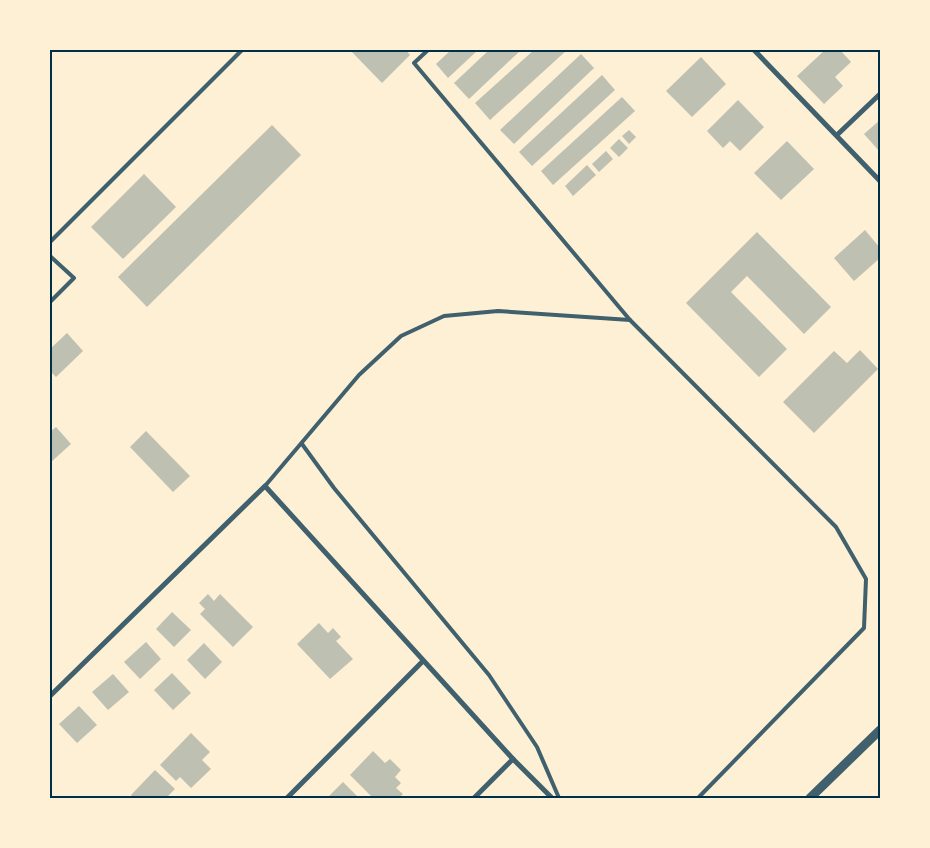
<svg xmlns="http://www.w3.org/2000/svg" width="930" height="848" viewBox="0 0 930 848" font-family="'Archivo Narrow',sans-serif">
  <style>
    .building { fill: #bec0b2 }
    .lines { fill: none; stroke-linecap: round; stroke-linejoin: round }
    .service { stroke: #3f606c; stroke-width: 4 }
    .minor { stroke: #3f606c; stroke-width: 5 }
    .tertiary { stroke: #3f606c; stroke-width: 9 }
    .neatline { fill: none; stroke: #003049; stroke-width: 2 }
  </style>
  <rect width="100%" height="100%" fill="#fdf0d5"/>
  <!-- building -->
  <g class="building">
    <polygon points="350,50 406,50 410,55 382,83"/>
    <polygon points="451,50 478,50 448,78 436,64"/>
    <polygon points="489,50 521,50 469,99 454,83"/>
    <polygon points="534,50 567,50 490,120 475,103"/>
    <polygon points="825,50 840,50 851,62 835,77 843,86 824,104 797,76"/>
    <polygon points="581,54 594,68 514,144 500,130"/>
    <polygon points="701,57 726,84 692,117 666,91"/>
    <polygon points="602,75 615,90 532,166 519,152"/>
    <polygon points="622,97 635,111 553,185 541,171"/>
    <polygon points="738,100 764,127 740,151 730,141 723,148 707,131"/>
    <polygon points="880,120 880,152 864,134"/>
    <polygon points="272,125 301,155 147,307 118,277"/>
    <polygon points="629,130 636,137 629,144 622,136"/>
    <polygon points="619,139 628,148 619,157 610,148"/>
    <polygon points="787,141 814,169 781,200 754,173"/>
    <polygon points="606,151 613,159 599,172 592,164"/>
    <polygon points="587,165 596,175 573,196 565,186"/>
    <polygon points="144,174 176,207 123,259 91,227"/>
    <polygon points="865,230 880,248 880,258 854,281 834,258"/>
    <polygon points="757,232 831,307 804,334 747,276 731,292 787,349 759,377 686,303"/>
    <polygon points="67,333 83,351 56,377 50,371 50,349"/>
    <polygon points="860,350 878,369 814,433 783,402 834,351 847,363"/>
    <polygon points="56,427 71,444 50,463 50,432"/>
    <polygon points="146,431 190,476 173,492 130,447"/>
    <polygon points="208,594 214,601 220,594 253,627 233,647 200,614 205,609 199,603"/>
    <polygon points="172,612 191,630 174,647 156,629"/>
    <polygon points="319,623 328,633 333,628 341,637 336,641 353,659 330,679 297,644"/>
    <polygon points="146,642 161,659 140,679 124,662"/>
    <polygon points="204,643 222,662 205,679 187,660"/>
    <polygon points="172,673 191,693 173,710 154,690"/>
    <polygon points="113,674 129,692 108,710 92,692"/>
    <polygon points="79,706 97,725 77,743 59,724"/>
    <polygon points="191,733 210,752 202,760 211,769 191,788 180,777 176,781 160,765"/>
    <polygon points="373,751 385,763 390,759 401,770 395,777 401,783 396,788 403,794 399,798 373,798 350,775"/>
    <polygon points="155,770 175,789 166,798 134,798 131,795"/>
    <polygon points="343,782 359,798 327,798"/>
  </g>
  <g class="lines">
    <!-- service -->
    <g class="service">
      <polyline points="428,50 414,63 630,320 836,527 866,579 864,628 698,798"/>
      <polyline points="50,242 242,50"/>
      <polyline points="50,256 74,278 50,302"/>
      <polyline points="302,444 334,488 489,675 537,747 559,798"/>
      <polyline points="265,486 359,375 401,336 444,316 498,311 630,320"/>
    </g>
    <!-- minor -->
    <g class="minor">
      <polyline points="754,50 880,181"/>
      <polyline points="837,135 880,94"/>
      <polyline points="50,696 265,486 513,759 552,798"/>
      <polyline points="287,798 423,661"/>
      <polyline points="474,798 513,759"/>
    </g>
    <!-- tertiary -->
    <polyline class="tertiary" points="810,798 880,730"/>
  </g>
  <!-- border -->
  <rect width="930" height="848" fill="none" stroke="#fdf0d5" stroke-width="102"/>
  <rect x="51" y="51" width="828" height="746" class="neatline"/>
</svg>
